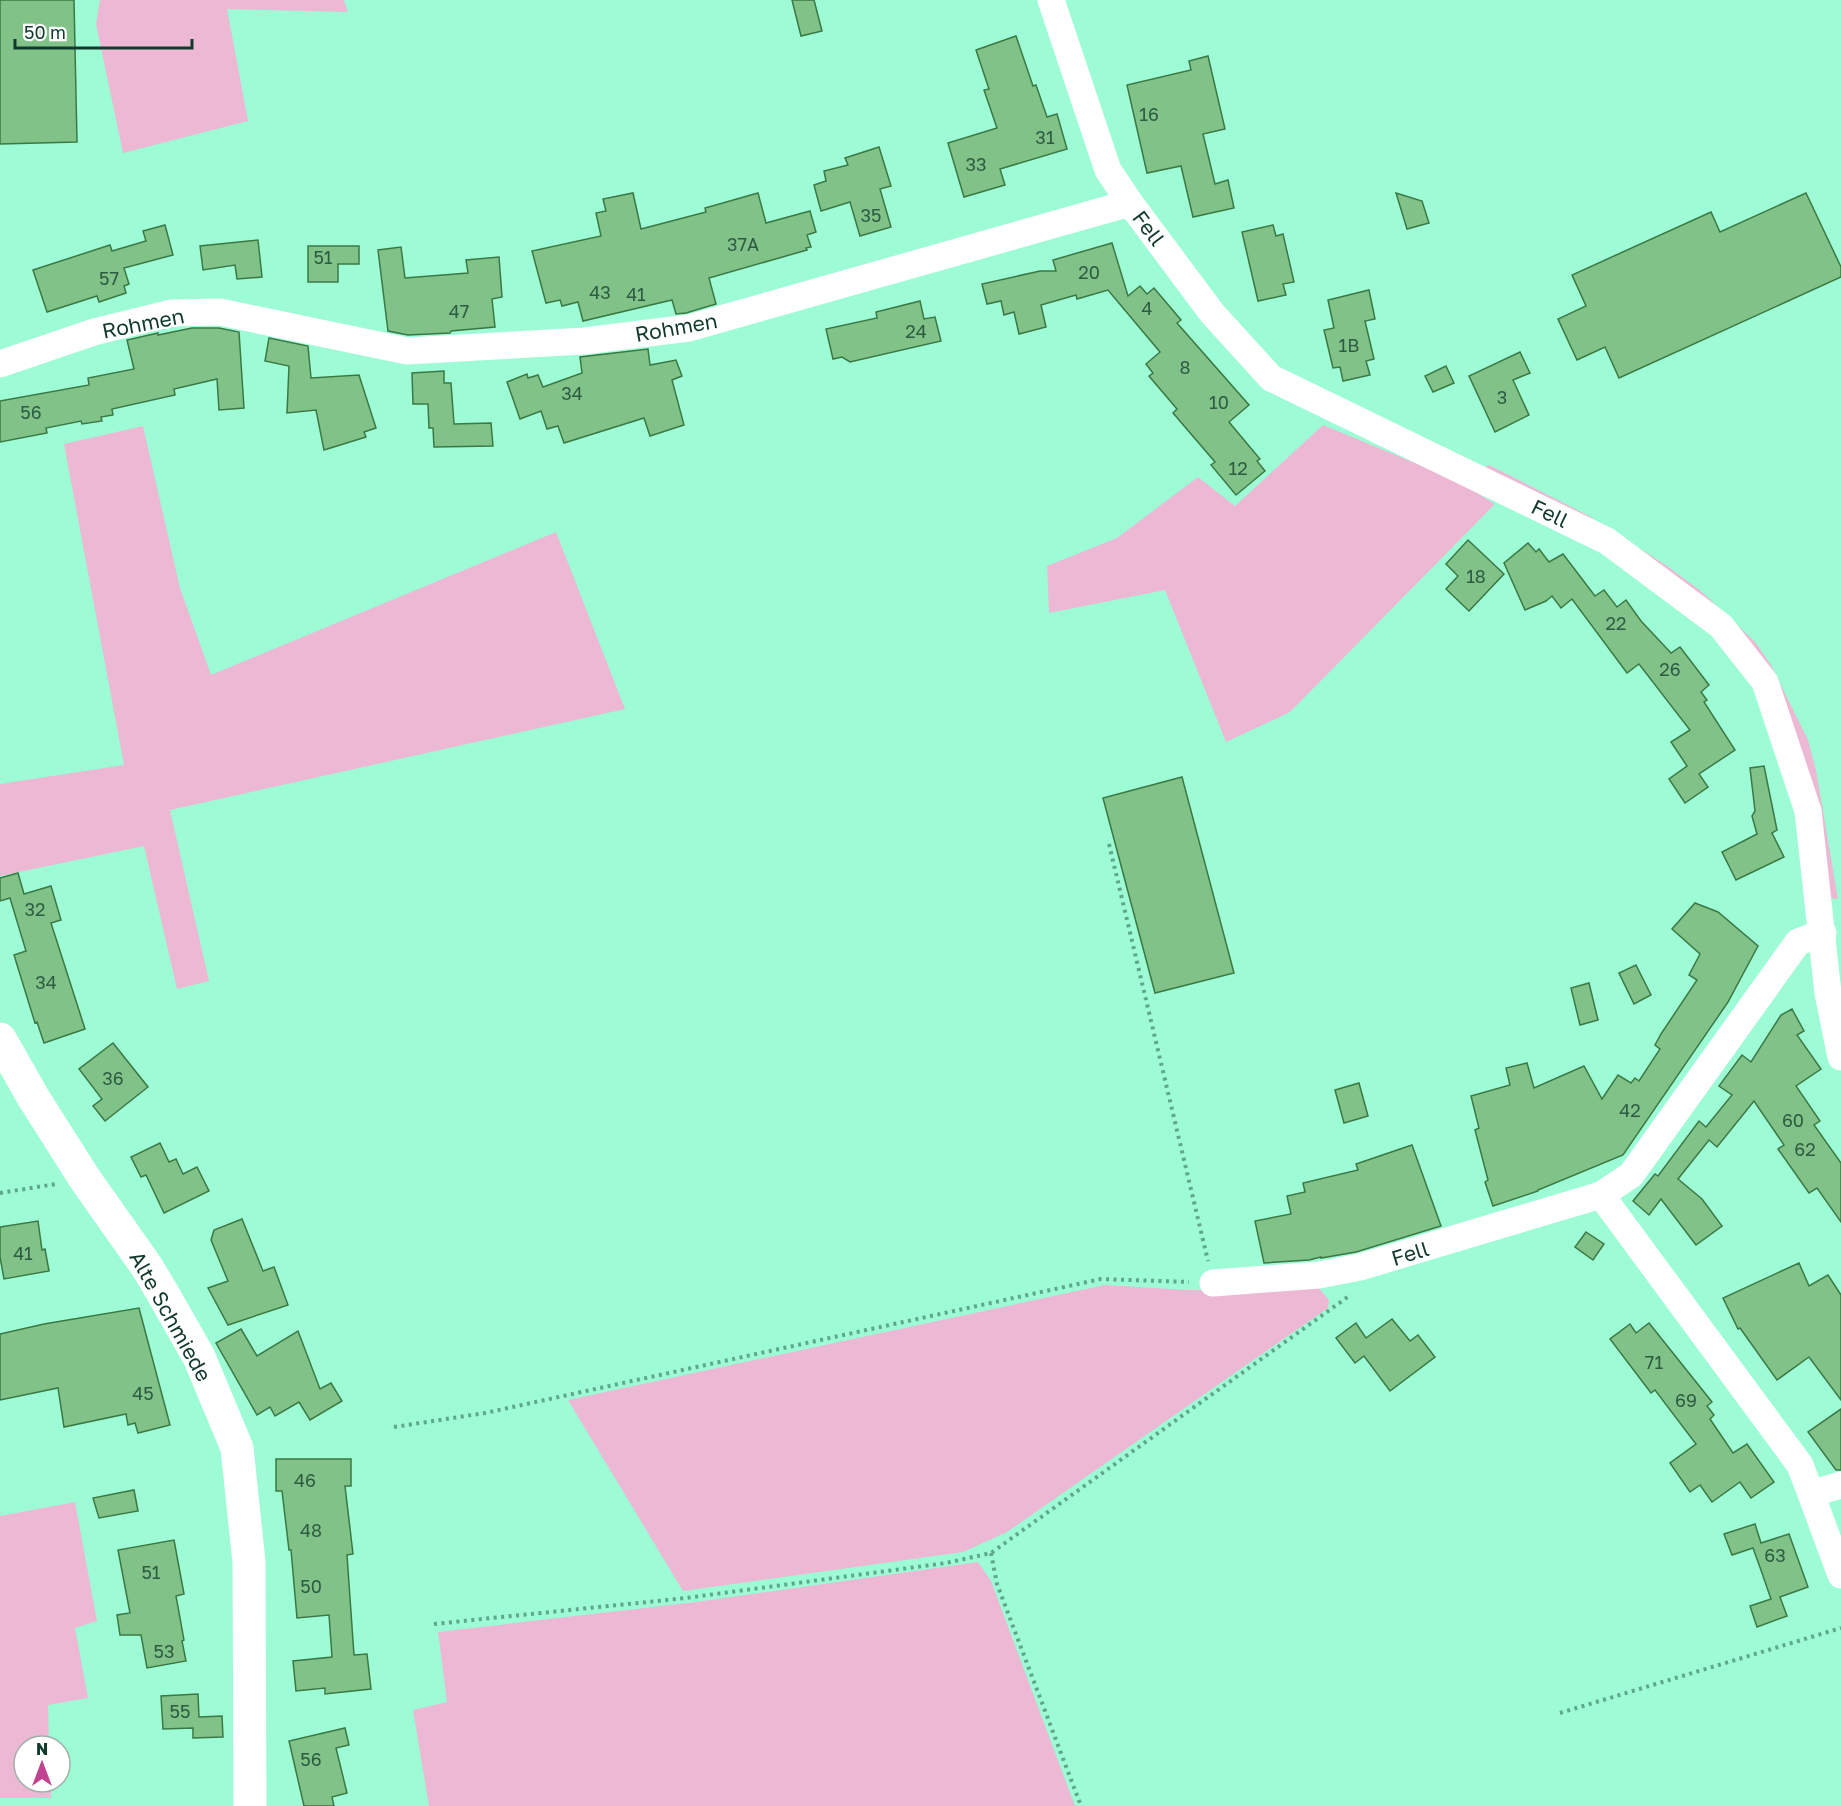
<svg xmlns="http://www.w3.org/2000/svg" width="1841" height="1806" viewBox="0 0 1841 1806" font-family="'Golos Text',sans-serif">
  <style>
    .green { fill: #edb8d3 }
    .building { fill: #80c287; stroke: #3b7944; stroke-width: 1.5 }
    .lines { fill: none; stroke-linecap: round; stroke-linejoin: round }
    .path { stroke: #5fa68b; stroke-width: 4; stroke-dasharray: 3 4.5; stroke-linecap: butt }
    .street { stroke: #fff; stroke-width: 27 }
    .secondary { stroke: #fff; stroke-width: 33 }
    .labels { text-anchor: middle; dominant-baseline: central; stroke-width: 4.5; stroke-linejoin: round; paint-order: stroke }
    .number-label { font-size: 18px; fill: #2d5c43 }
    .street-label { font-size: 21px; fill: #113a2c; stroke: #fff }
  </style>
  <rect width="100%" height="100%" fill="#9dfbd6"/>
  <!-- green -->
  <g class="green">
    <polygon points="100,0 344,0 348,12 227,9 248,121 123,153 96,24"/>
    <polygon points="1323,425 1456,480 1495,504 1290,712 1226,742 1165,590 1049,613 1047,566 1117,538 1198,477 1235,506"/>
    <polygon points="143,426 180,588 211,675 556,532 625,709 170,810 209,981 177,989 144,846 0,876 0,784 124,765 64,444"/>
    <polygon points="1489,465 1589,516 1667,566 1702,592 1755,642 1771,665 1808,740 1816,770 1838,899 1831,898 1745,650 1480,469"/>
    <polygon points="1105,1285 1187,1290 1251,1291 1318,1287 1329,1300 1328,1308 1007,1532 963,1552 683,1591 568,1400"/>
    <polygon points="75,1502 97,1621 75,1628 88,1698 48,1705 49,1746 24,1746 24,1782 51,1782 51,1798 0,1798 0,1516"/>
    <polygon points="978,1562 991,1581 1075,1806 429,1806 413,1710 447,1702 438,1632 696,1602"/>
  </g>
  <!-- building -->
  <g class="building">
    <polygon points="0,0 74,0 77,142 0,144"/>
    <polygon points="792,0 814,0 822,31 801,36"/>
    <polygon points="1016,36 1033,86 1036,85 1047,117 1057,114 1067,149 1000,169 1005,185 964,197 948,143 997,128 984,90 989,89 976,50"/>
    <polygon points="1208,56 1225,129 1203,134 1215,184 1228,180 1234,208 1193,217 1181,166 1147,173 1127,85 1191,70 1189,61"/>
    <polygon points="879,147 891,186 880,189 891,227 860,236 850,202 821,211 814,185 826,181 824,171 848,165 845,158"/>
    <polygon points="633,193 641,229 706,212 705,208 758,193 766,223 810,211 816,232 807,235 811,247 806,248 807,250 709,278 716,304 686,313 676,314 672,300 583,321 578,302 562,306 560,300 546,303 532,251 601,236 596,213 606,211 603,199"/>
    <polygon points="1396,193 1422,201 1429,223 1407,229"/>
    <polygon points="1806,193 1841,267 1841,277 1619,378 1605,347 1577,360 1558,319 1586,306 1572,275 1711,212 1720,232"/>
    <polygon points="165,225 173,255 124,268 129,284 124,286 126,293 99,302 97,296 47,312 33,270 110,245 112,251 146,241 143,231"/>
    <polygon points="1273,225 1276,236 1283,234 1294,282 1283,284 1286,295 1258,301 1242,232"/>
    <polygon points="258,240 262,277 237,279 235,265 203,270 200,246"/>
    <polygon points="1112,243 1128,296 1140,286 1147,294 1154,288 1181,320 1177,323 1249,405 1229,422 1260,459 1257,461 1265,471 1236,495 1211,465 1215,462 1173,413 1177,409 1149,376 1153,373 1146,364 1160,352 1108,290 1077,299 1076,295 1041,305 1046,327 1019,334 1014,312 1004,315 1001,301 987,304 982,284 1040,271 1056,271 1053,260"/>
    <polygon points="308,246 359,246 359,264 338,264 338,282 308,282"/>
    <polygon points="401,247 405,278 468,273 466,260 499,257 502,297 492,299 495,327 451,331 450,333 408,335 388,331 378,250"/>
    <polygon points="1369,290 1375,319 1365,321 1374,359 1366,361 1370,375 1343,381 1340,367 1333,368 1324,330 1334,328 1328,300"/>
    <polygon points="920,301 924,319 935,317 941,341 850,362 842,357 833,359 826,329 877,318 876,312"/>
    <polygon points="192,328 219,328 239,332 244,408 219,410 217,379 174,389 175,395 112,409 113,415 101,417 102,421 82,424 81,421 46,428 47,433 0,442 0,401 89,385 88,378 134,369 127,340 158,333 158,335"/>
    <polygon points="269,338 308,346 311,378 359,375 376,428 364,432 366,437 324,450 316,410 287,413 289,366 265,361"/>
    <polygon points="648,349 650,365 676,360 682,376 672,380 684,425 650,436 644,418 564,443 558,426 547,429 541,411 520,419 507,382 527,374 528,378 538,375 543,387 582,373 580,357"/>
    <polygon points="1520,352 1530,373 1513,380 1529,415 1495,432 1469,376"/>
    <polygon points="1446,366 1454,383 1433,392 1425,376"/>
    <polygon points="444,371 444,383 451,383 454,424 491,423 493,446 434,447 433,428 429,428 428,404 413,404 412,373"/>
    <polygon points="1468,540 1504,574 1469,611 1446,589 1458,576 1446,564"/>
    <polygon points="1528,543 1536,552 1539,549 1549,562 1563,554 1595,596 1604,590 1617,607 1626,600 1641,621 1671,653 1680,647 1709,685 1701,692 1707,700 1704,702 1735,750 1699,774 1708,787 1685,803 1669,779 1687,766 1671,742 1690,730 1639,664 1627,673 1572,599 1561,608 1552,596 1546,601 1525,610 1504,563"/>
    <polygon points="1764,766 1777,830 1772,833 1784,857 1736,880 1722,852 1757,834 1752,816 1755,811 1750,768"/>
    <polygon points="1182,777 1234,973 1155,993 1103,798"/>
    <polygon points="18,873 24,894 51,886 61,920 51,923 85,1029 44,1043 37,1022 35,1023 14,955 26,951 10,898 0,901 0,878"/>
    <polygon points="1695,903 1718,912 1758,946 1728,1002 1623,1155 1538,1190 1538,1191 1493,1206 1485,1182 1488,1180 1475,1130 1479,1128 1471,1096 1510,1085 1506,1068 1527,1063 1534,1088 1584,1066 1602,1099 1618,1075 1631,1083 1635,1078 1639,1081 1660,1049 1655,1045 1661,1034 1697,980 1689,975 1700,954 1672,929"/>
    <polygon points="1636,965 1651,995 1634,1004 1619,973"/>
    <polygon points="1589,983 1598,1020 1580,1025 1571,988"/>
    <polygon points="1792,1009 1804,1031 1797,1035 1821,1069 1796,1086 1820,1121 1814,1125 1841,1163 1841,1222 1817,1188 1809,1193 1778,1149 1784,1145 1754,1101 1717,1147 1709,1140 1678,1179 1702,1199 1722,1226 1696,1245 1661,1199 1649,1215 1633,1201 1655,1174 1658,1176 1699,1121 1706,1127 1732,1095 1719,1086 1742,1055 1751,1062 1781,1015"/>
    <polygon points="113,1043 148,1087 105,1121 93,1106 102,1099 79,1069"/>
    <polygon points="1359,1083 1368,1116 1344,1123 1335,1090"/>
    <polygon points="160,1143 169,1162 176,1159 183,1174 197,1167 209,1191 164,1213 146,1175 141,1177 131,1157"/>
    <polygon points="1412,1145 1441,1226 1356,1252 1321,1258 1321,1257 1309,1260 1264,1263 1255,1221 1291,1214 1287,1196 1305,1192 1303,1183 1358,1170 1356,1164"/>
    <polygon points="242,1219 263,1271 274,1267 288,1305 228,1325 208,1288 228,1281 211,1240 214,1230"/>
    <polygon points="38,1221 42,1250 45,1249 49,1271 4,1279 0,1257 0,1227"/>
    <polygon points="1586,1232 1604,1244 1593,1260 1575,1247"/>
    <polygon points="1799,1263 1809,1286 1828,1275 1841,1295 1841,1400 1809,1357 1777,1380 1740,1328 1738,1329 1723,1298"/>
    <polygon points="139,1308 170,1425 138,1433 135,1423 128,1425 126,1414 64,1427 58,1388 0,1400 0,1334 44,1324"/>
    <polygon points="1392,1319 1410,1341 1418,1335 1435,1357 1390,1391 1364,1356 1355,1363 1336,1338 1356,1323 1366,1338"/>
    <polygon points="1649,1323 1712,1402 1707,1406 1714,1415 1710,1419 1733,1453 1747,1444 1774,1482 1751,1498 1740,1482 1712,1502 1700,1485 1690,1492 1670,1463 1696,1444 1655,1390 1651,1393 1610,1339 1630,1324 1636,1333"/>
    <polygon points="241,1329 257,1356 298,1331 320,1389 331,1383 342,1401 310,1420 299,1402 275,1416 270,1407 257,1415 216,1343"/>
    <polygon points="1841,1409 1841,1470 1836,1470 1808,1432"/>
    <polygon points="276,1459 351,1459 351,1486 345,1486 353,1554 347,1555 354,1655 367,1654 371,1689 325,1694 325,1688 296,1691 293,1661 332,1657 329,1615 297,1618 291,1550 289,1550 282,1491 276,1491"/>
    <polygon points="134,1490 138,1511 99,1518 93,1498"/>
    <polygon points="1755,1524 1761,1543 1789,1534 1808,1587 1780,1597 1787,1616 1757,1627 1750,1606 1771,1599 1762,1573 1753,1548 1732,1555 1724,1534"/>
    <polygon points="174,1540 184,1594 176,1596 184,1640 182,1641 186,1661 147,1668 141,1635 120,1635 117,1615 130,1613 118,1550"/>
    <polygon points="198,1694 199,1717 222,1716 223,1737 193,1738 193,1728 163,1729 161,1696"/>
    <polygon points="345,1728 349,1745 336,1748 347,1793 332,1797 334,1806 304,1806 289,1741"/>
  </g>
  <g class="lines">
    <!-- path -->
    <g class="path">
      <polyline points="1109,844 1208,1261"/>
      <polyline points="0,1193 56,1184"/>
      <polyline points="394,1427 485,1413 1101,1279 1189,1282"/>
      <polyline points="991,1553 997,1584 1081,1806"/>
      <polyline points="434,1624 686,1598 946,1563 991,1553 1349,1296"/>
      <polyline points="1560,1713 1841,1628"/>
    </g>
    <!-- street -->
    <g class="street">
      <polyline points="1051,0 1108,170 1130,203 1212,313 1271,378 1607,541 1721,626 1765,682 1808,811 1828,993 1841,1057"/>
      <polyline points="0,364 94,332 171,313 220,312 407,351 584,341 689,328 1130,203"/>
      <polyline points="1823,933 1798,942 1631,1175 1601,1195 1800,1465 1811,1494 1841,1485"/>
      <polyline points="1213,1283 1319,1275 1360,1267 1601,1195"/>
      <polyline points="1811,1494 1841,1575"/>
    </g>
    <!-- secondary -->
    <polyline class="secondary" points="0,1039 33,1097 85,1179 147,1267 162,1292 199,1357 237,1448 249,1562 250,1806"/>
  </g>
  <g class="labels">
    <!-- number labels -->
    <g class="number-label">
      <text x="1149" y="114">16</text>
      <text x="1045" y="137">31</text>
      <text x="976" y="164">33</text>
      <text x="871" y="215">35</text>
      <text x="743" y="244">37A</text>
      <text x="323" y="257">51</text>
      <text x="1089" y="272">20</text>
      <text x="109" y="278">57</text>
      <text x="600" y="292">43</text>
      <text x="636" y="294">41</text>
      <text x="1147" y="308">4</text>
      <text x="459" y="311">47</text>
      <text x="916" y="331">24</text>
      <text x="1349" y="345">1B</text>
      <text x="1185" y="367">8</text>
      <text x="572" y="393">34</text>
      <text x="1502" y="397">3</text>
      <text x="1219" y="402">10</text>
      <text x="31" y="412">56</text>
      <text x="1238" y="468">12</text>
      <text x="1476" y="576">18</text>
      <text x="1616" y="623">22</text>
      <text x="1670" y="669">26</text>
      <text x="35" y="909">32</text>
      <text x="46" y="982">34</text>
      <text x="113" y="1078">36</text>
      <text x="1630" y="1110">42</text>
      <text x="1793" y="1120">60</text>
      <text x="1805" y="1149">62</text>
      <text x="23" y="1253">41</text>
      <text x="1654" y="1362">71</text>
      <text x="143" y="1393">45</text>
      <text x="1686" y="1400">69</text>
      <text x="305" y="1480">46</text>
      <text x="311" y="1530">48</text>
      <text x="1775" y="1555">63</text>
      <text x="151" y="1572">51</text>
      <text x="311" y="1586">50</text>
      <text x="164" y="1651">53</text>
      <text x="180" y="1711">55</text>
      <text x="311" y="1759">56</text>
    </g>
    <!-- street labels -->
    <g class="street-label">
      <text transform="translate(1149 228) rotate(53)">Fell</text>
      <text transform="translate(143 323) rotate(-11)">Rohmen</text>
      <text transform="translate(676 327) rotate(-10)">Rohmen</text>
      <text transform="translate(1550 513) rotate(26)">Fell</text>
      <text transform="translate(1410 1253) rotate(-17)">Fell</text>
      <text transform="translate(171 1316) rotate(61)">Alte Schmiede</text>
    </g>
  </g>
  <!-- north arrow -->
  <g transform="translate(42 1764)"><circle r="28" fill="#ffffff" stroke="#a0b0ab" stroke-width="1.5"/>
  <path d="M0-4.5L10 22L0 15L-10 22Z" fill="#c1428f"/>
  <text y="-9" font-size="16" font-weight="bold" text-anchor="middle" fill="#113a2c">N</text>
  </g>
  <!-- scale -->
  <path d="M15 39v9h177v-9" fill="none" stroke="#113a2c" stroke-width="3"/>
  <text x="24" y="39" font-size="18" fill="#113a2c" stroke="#ffffff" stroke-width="4.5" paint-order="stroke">50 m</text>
</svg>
